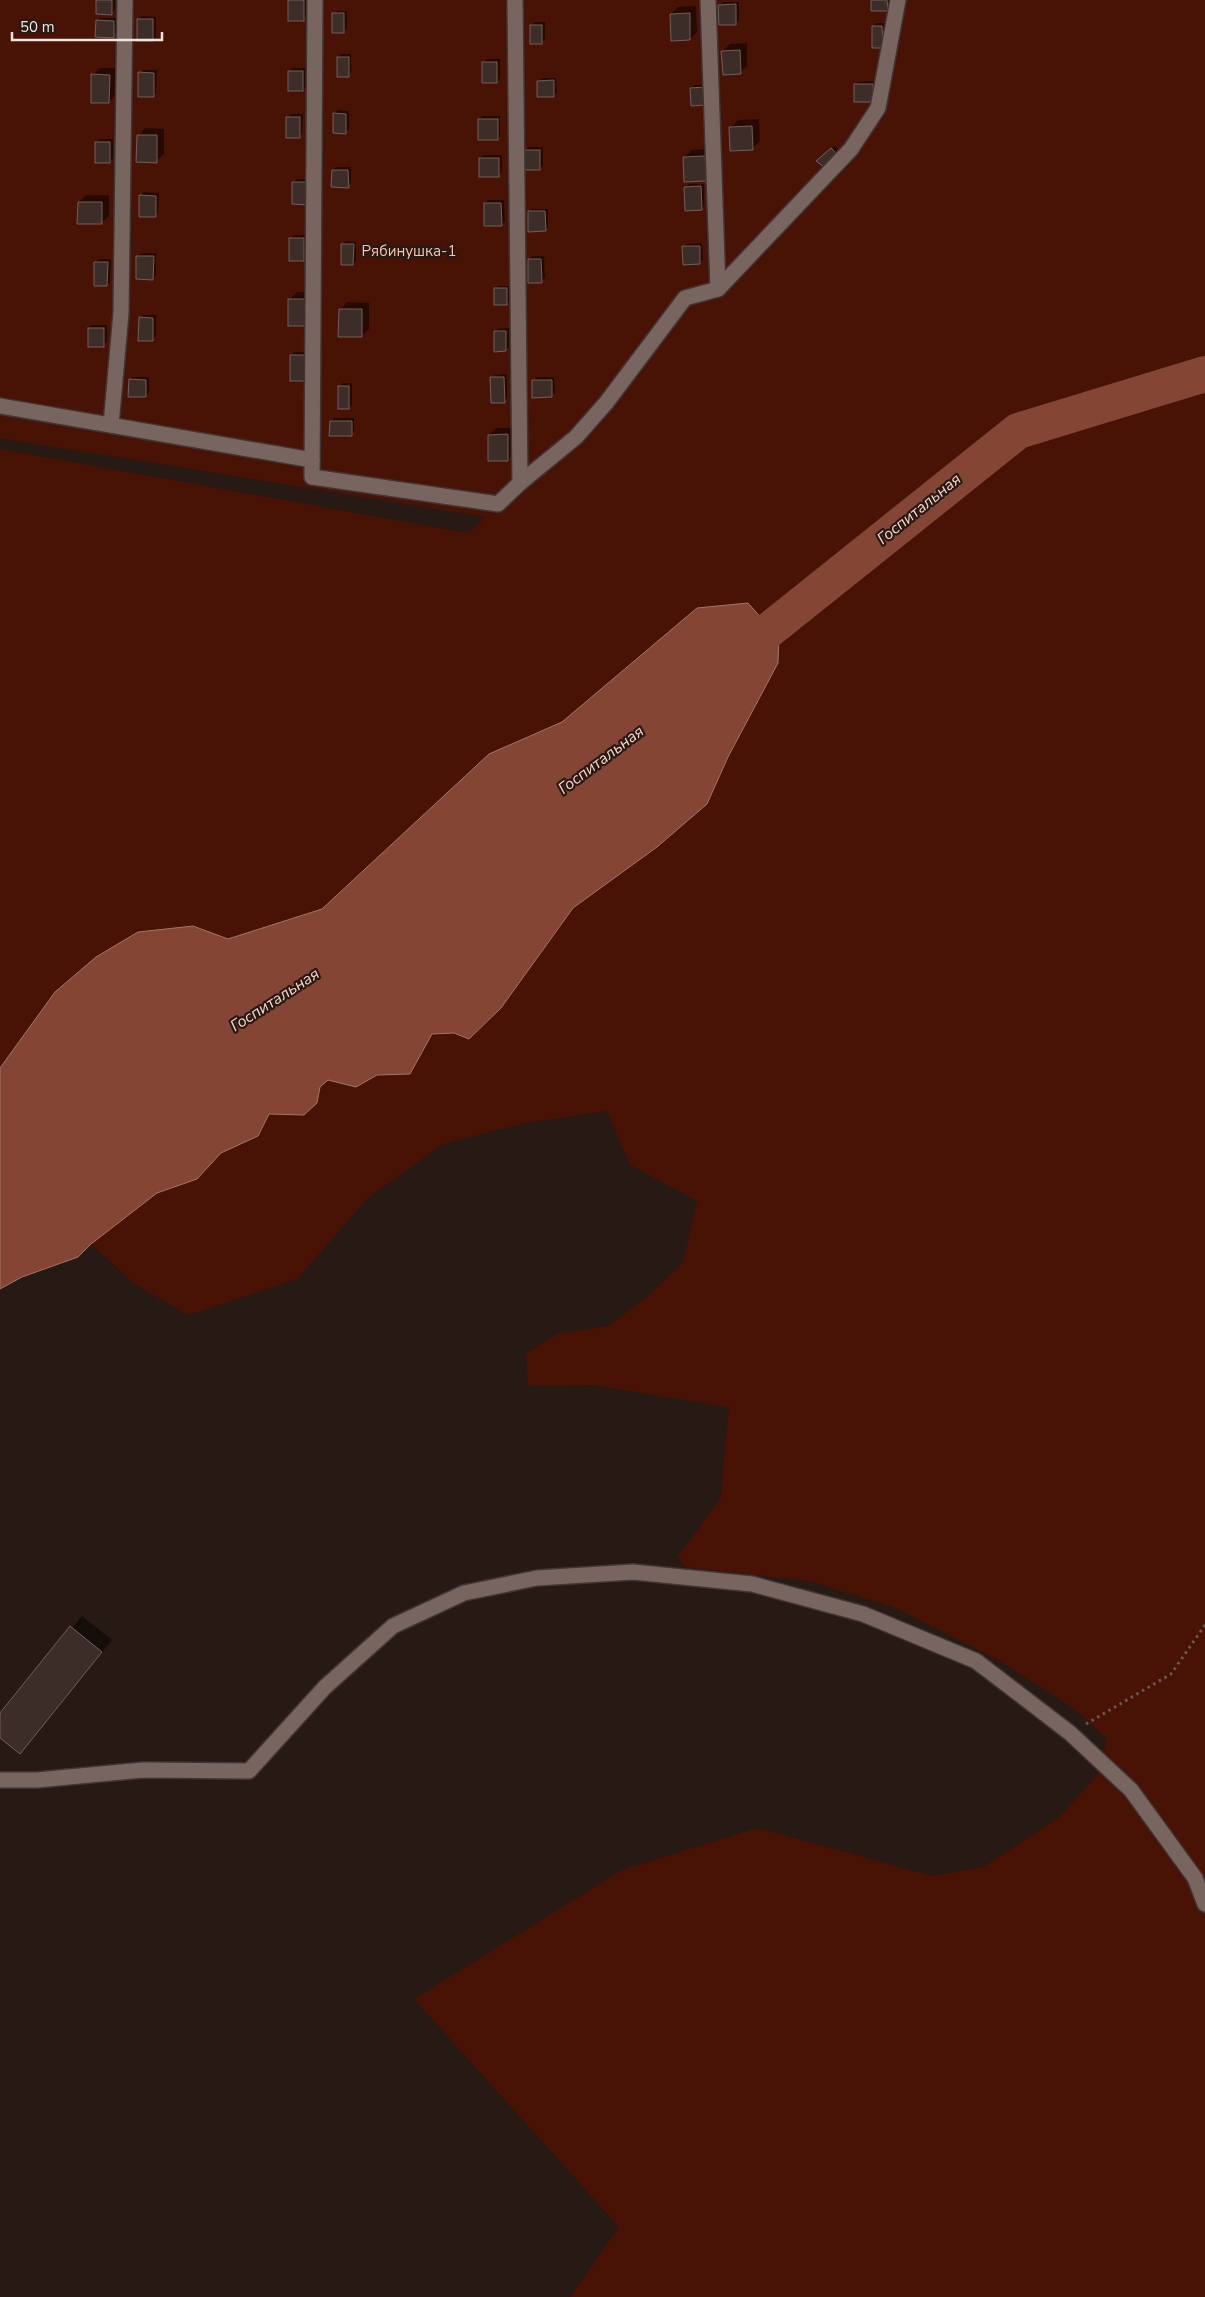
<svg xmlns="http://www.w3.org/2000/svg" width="1205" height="2297" viewBox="0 0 1205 2297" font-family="'Nunito Sans',sans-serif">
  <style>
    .green { fill: #481305 }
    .water { fill: #854534; stroke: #a47568 }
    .shadow { fill: #0007 }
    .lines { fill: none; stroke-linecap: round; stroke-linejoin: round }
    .river { stroke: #854534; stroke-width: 36 }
    .building { fill: #3d2d28; stroke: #725f5a }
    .minor-casing { stroke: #413533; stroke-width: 18 }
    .path { stroke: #675a55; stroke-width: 3; stroke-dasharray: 2.5 4; stroke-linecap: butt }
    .minor { stroke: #786560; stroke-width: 15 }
    .labels { text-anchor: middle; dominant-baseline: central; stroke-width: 4.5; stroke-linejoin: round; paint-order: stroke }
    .park-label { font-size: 15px; fill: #fcc0af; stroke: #271914 }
    .water-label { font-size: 16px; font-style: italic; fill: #fcd3c8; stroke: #271914 }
  </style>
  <rect width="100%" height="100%" fill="#271914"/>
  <!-- green -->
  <polygon class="green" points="0,0 1205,0 1205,2297 570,2297 619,2227 414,1999 622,1870 757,1828 933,1876 983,1867 1059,1817 1097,1775 1107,1739 1075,1709 1000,1661 896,1608 809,1581 684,1567 678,1556 720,1499 729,1407 593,1385 528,1386 526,1353 559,1333 608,1326 646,1298 683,1262 697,1201 630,1165 607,1111 525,1123 443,1144 368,1198 297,1279 189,1315 136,1285 91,1244 157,1193 197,1179 221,1153 258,1136 269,1114 304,1115 317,1103 320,1087 328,1080 356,1087 377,1075 410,1074 432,1034 454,1033 469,1039 501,1008 573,908 657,847 707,804 728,757 778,663 697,608 562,722 489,754 322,909 228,939 193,926 138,932 96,957 55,992 0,1068 0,449 468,533 486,517 0,438"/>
  <!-- water -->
  <polygon class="water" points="748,603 779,638 778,663 728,757 707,804 657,847 573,908 501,1008 469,1039 454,1033 432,1034 410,1074 377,1075 356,1087 328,1080 320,1087 317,1103 304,1115 269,1114 258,1136 221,1153 197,1179 157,1193 91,1244 78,1257 22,1277 0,1289 0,1068 55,992 96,957 138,932 193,926 228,939 322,909 489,754 562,722 697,608"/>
  <!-- shadow -->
  <g class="shadow">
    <polygon points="97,0 115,0 115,10 111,13"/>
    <polygon points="289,0 306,0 306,16 303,19"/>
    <polygon points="872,0 894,0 894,2 887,10"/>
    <polygon points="723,2 739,2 739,20 736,23 719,6"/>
    <polygon points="696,6 697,32 690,39 671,14 678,7"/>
    <polygon points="337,11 347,11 347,28 343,31 334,14"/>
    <polygon points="142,16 156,17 156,36 152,40 138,20"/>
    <polygon points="100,18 117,18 116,33 113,36 97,21"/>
    <polygon points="534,22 545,22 545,39 542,42 531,26"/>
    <polygon points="876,23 885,23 885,44 882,47 873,26"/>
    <polygon points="747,43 747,66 740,73 723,51 730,44"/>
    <polygon points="341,54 351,54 351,73 348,76 338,57"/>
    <polygon points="487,59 500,59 500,78 497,82 483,63"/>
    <polygon points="100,68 116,68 116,95 109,102 93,75"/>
    <polygon points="293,68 306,68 306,87 303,90 289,71"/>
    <polygon points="143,70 157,70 156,93 153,96 140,73"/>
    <polygon points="542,78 556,78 557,93 553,96 538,81"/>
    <polygon points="875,81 876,97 855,85 858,82"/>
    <polygon points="708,84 709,101 691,88 695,85"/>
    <polygon points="338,110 349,111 349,129 345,132 334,114"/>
    <polygon points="291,114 303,114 302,133 299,137 288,118"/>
    <polygon points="482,116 500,116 500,136 497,139 479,120"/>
    <polygon points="759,119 760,141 752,149 731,127 738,120"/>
    <polygon points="145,128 164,129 164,154 156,161 138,136"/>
    <polygon points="100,139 113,139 113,159 109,162 97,142"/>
    <polygon points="835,146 839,150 836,153 818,161"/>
    <polygon points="528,147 543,147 543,165 540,169 525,151"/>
    <polygon points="712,149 712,173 705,180 684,157 692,150"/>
    <polygon points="484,155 502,155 502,172 498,175 480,158"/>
    <polygon points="336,167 351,167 351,183 348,186 333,170"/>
    <polygon points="297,179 312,179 312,200 293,183"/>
    <polygon points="689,184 704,184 704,206 701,209 685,188"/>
    <polygon points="144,192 159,193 158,213 155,216 140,196"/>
    <polygon points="86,195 109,195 109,216 101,223 79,202"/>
    <polygon points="488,200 504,200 505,222 501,225 485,203"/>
    <polygon points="532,209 548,209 548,227 545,230 529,212"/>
    <polygon points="294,235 307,235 307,256 304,260 291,238"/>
    <polygon points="346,241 356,242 356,261 353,264 342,245"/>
    <polygon points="702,243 703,259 700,263 683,247 687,244"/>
    <polygon points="141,253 156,253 156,275 153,278 137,256"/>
    <polygon points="533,256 544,256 545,278 541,281 529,259"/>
    <polygon points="99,259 111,259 110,282 107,285 96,263"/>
    <polygon points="498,286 510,286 510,301 507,304 495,289"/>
    <polygon points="297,292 314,292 307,325 290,299"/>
    <polygon points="347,302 369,303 369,329 362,336 340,310"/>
    <polygon points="143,315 156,315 156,336 152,340 140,318"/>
    <polygon points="92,325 107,325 107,342 103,346 89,328"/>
    <polygon points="509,328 509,347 506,350 495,332 498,329"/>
    <polygon points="295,352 309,352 309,376 291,355"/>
    <polygon points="507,374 507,398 504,402 492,378 495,375"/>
    <polygon points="133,377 149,377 149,392 146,396 130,380"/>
    <polygon points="537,377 554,377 555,393 551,396 533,380"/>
    <polygon points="343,383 352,383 352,405 348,408 340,387"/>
    <polygon points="334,418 354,418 354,431 351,435 331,421"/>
    <polygon points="496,428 515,428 515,452 508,460 489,435"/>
    <polygon points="82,1616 112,1640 20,1753 0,1737 0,1715"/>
  </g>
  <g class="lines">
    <!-- river -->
    <polyline class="river" points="733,659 1018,431 1205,374"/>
  </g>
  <!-- building -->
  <g class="building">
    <polygon points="96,0 112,0 112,15 96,14"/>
    <rect x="288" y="0" width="16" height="21"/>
    <polygon points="871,0 887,0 888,11 871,11"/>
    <polygon points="736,4 736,25 719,25 718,5"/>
    <rect x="332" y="13" width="12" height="20"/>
    <polygon points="690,13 690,40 671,41 670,14"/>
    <rect x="137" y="19" width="16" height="22"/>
    <polygon points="96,20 114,21 114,38 95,37"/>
    <rect x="530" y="25" width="12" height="19"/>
    <polygon points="872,26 882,26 883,48 872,48"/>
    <polygon points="740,50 741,74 723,75 721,51"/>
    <rect x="337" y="57" width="12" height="20"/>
    <rect x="482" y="62" width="15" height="21"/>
    <rect x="288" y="71" width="15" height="20"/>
    <polygon points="138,72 154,73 154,97 138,97"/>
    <polygon points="91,74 110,75 109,103 91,103"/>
    <polygon points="554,80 554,97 537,97 537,81"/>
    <rect x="854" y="84" width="19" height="18"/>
    <polygon points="705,87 706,105 691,106 690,88"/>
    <polygon points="333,113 346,114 346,134 333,133"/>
    <rect x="286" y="117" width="14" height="21"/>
    <rect x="478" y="119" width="20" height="21"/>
    <polygon points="752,126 753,150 730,151 729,127"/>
    <polygon points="137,135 157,135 157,163 136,162"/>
    <rect x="95" y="142" width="15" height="21"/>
    <polygon points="831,148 837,154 823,166 816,161"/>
    <rect x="523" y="150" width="17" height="20"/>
    <polygon points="705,156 706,181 684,182 683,157"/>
    <rect x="479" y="158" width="20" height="19"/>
    <polygon points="332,170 348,170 349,188 331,187"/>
    <polygon points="292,182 309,182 309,205 292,204"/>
    <polygon points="701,186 702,210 685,211 684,187"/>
    <polygon points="139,195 156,196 156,217 139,217"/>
    <polygon points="78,202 102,202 102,224 77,224"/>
    <polygon points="484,203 501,203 502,226 484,226"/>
    <polygon points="528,211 545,211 546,231 528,232"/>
    <rect x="289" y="238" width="15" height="23"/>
    <polygon points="341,244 354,244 353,265 341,265"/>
    <polygon points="682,246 700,246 700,264 683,265"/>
    <polygon points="136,256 154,256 153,280 136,279"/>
    <polygon points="528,259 541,259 542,283 528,283"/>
    <polygon points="94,262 108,262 107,286 94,286"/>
    <rect x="494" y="288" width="13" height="17"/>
    <rect x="288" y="299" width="20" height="27"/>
    <polygon points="339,309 362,309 362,337 338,337"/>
    <polygon points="139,317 153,318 153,341 138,341"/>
    <rect x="88" y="328" width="16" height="19"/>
    <polygon points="494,331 506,331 506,351 494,352"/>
    <rect x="290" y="355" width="16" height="26"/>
    <polygon points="490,377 504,377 505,403 491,403"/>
    <polygon points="129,379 146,380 146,397 128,397"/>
    <polygon points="532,380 552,380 552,397 532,398"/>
    <rect x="338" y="386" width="11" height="23"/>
    <polygon points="330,421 352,421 352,436 329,436"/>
    <polygon points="508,434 508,461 488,461 488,435"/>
    <polygon points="70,1626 102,1652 20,1754 0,1738 0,1713"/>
  </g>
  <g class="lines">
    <!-- minor casing -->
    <g class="minor-casing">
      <g id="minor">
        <polyline points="315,0 312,477 498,504 520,483 576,437 606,403 685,298 718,289 851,149 878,108 898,0"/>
        <polyline points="515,0 520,483"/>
        <polyline points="708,0 718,289"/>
        <polyline points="0,406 312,460"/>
        <polyline points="111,425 121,313 125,0"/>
        <polyline points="0,1780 37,1780 143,1770 249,1771 325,1687 393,1626 464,1593 537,1578 633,1572 752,1584 863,1614 976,1661 1070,1733 1131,1790 1195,1878 1205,1904"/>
      </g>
    </g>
    <!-- path -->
    <polyline class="path" points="1086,1724 1171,1674 1205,1625"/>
    <!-- minor -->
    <use href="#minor" class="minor"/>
  </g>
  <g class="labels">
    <!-- park labels -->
    <g class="park-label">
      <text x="409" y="251">Рябинушка-1</text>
    </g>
    <!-- water labels -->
    <g class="water-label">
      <text transform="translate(919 509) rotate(-39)">Госпитальная</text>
      <text transform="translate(601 760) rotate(-37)">Госпитальная</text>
      <text transform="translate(275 1000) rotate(-33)">Госпитальная</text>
    </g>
  </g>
  <!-- scale -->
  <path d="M12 32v8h150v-8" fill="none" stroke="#eee4e0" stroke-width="2.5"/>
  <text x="20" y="32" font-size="15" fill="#eee4e0" stroke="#271914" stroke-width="4" paint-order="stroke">50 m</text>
</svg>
